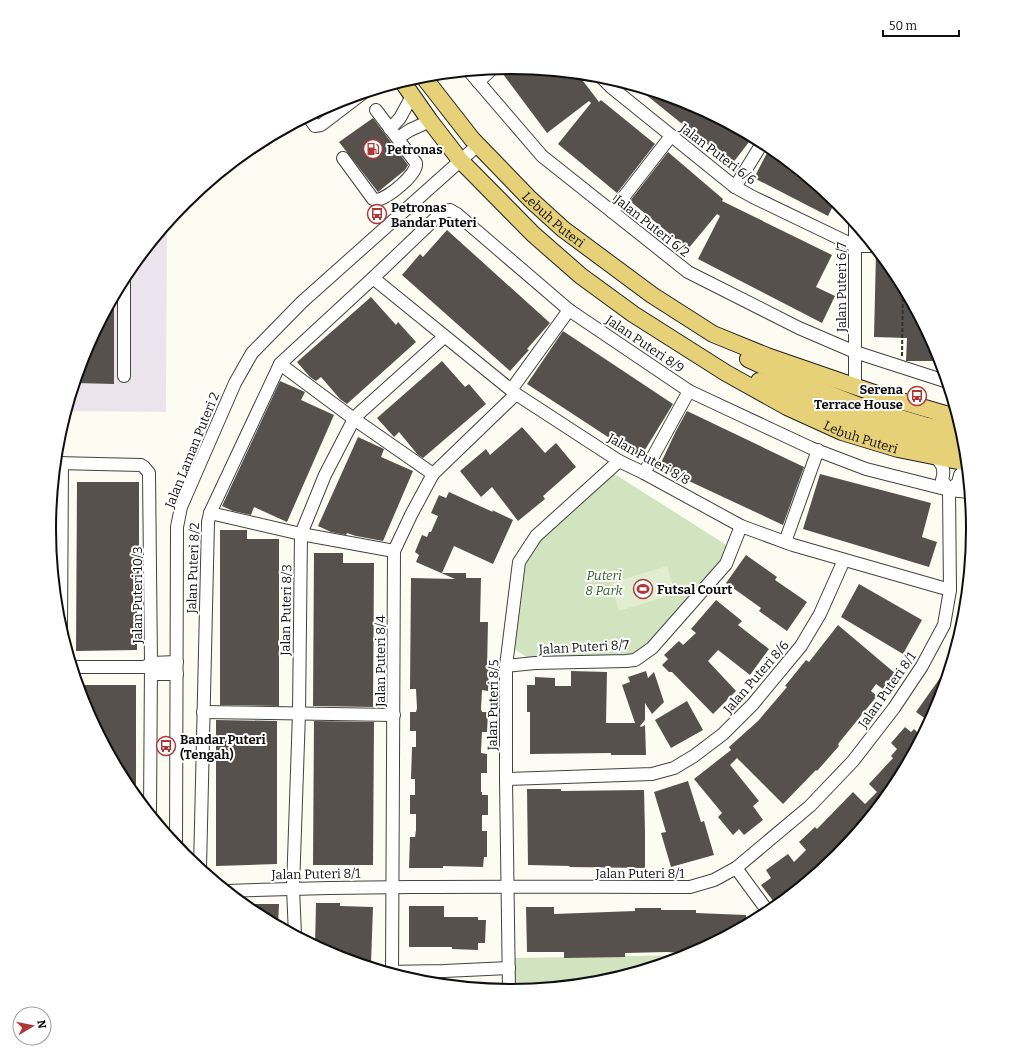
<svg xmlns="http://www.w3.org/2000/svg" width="1023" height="1058" viewBox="0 0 1023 1058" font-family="Bitter,serif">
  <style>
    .industrial { fill: #ece4ec }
    .green { fill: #d1e4bf }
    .pitch { fill: #e1edd0 }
    .building { fill: #56514c }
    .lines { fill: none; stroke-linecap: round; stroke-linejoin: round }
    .minor-casing { stroke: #424242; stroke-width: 14 }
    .major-casing { stroke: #202020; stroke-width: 18 }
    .path { stroke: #313131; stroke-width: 2; stroke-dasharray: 4 2; stroke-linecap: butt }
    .minor { stroke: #fff; stroke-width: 12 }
    .major { stroke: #e7d178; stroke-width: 16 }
    .labels { text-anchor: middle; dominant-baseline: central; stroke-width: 4; stroke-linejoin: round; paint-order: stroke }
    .poi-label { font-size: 13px; font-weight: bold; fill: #0f0f0f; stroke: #fff; text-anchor: start }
    .street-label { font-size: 13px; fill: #0f0f0f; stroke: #fff }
    .park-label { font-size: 13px; font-style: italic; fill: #305f27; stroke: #fff }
    .rim { fill: none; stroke: #0f0f0f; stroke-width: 2 }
  </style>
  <rect width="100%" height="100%" fill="#fdfcf2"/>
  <!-- industrial -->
  <polygon class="industrial" points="167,223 166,412 66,411 84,352 127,272"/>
  <!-- green -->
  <g class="green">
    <polygon points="613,473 728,546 726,558 640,653 621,658 528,658 513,648 523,564 541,537"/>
    <polygon points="691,955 602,983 513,991 513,958"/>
  </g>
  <!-- pitch -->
  <polygon class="pitch" points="667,566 675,594 619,611 611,583"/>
  <!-- building -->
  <g class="building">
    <polygon points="512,66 577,73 599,102 601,100 655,144 617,193 558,144 591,103 589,101 547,133 500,70 500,68"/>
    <polygon points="635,86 689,102 720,119 749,142 732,164"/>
    <polygon points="342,99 318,118 315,112 335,102"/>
    <polygon points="373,118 408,165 405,170 378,192 339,142"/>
    <polygon points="768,151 792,164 836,200 828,216 754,178"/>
    <polygon points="668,152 723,199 722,201 832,255 816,287 835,296 822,323 698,259 720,216 717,214 688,249 630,201"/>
    <polygon points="447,230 550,323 527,349 529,350 510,371 402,275 420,254 423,257"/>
    <polygon points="879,252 896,272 934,343 934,361 906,361 907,338 874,337 876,253"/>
    <polygon points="114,296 114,384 75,383 84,352"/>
    <polygon points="371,297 396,325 398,322 416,342 347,404 340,399 321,377 316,381 310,377 297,362"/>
    <polygon points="563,331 673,404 640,458 527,384"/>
    <polygon points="442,361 465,387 469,384 486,404 423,458 418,455 399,432 394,437 377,418"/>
    <polygon points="280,381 305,392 301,400 334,415 287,522 254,507 251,515 233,511 222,506"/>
    <polygon points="687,411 804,467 783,525 659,467 676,431"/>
    <polygon points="522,427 545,453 556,443 576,467 543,496 545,499 518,521 492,487 481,497 460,471 486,449 490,455"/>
    <polygon points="358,437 384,449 381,457 413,471 383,541 356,536 347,533 346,535 331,532 318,526"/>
    <polygon points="820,474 931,503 922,537 937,542 929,567 803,529"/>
    <polygon points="77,482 139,482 139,578 137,578 137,650 76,651"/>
    <polygon points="449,492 493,512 492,510 513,520 493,564 454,546 442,573 466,573 466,578 481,578 480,622 488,622 487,669 489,670 488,691 482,690 481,709 482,712 488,712 487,732 482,732 481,750 481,753 487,754 487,773 481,773 481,792 482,792 482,795 488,795 488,815 482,815 482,831 487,831 487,857 484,857 483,867 443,866 443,868 409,868 410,837 415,837 416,830 416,814 410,814 410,795 415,795 415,779 411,779 412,747 416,747 416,731 410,731 410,712 416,712 417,708 416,689 410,689 411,578 455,579 416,562 419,555 415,552 422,535 427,537 429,532 431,532 438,516 431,513 439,495 446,498"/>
    <polygon points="220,530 247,530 247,539 279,539 279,706 220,705"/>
    <polygon points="314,553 343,553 343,563 374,563 373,707 313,706"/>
    <polygon points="746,555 777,577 775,580 807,602 787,631 759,611 761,608 726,583"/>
    <polygon points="859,584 922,620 903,654 841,617"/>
    <polygon points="716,600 742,621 738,625 769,649 750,675 718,650 708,661 736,691 713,714 672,672 669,672 662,665 668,659 664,655 679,641 683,645 696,633 691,629"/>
    <polygon points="838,625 896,674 883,689 876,684 871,691 877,696 838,744 839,746 817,771 816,770 783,804 737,758 730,765 759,801 753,806 763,820 744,835 739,829 733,835 718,817 722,813 694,779 731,750 729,747 758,721 787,687 785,686 806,660 809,662"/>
    <polygon points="950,664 951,665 939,706 930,722 916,712"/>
    <polygon points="571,671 607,672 606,723 635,723 622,685 630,682 628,677 646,671 648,678 654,672 664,702 652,714 645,703 645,720 640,726 641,727 645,725 646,755 611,755 611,753 530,754 530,712 527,712 527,685 535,685 535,677 555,678 555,686 571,686"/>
    <polygon points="78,685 136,685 136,797 127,786 84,706"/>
    <polygon points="687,701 703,730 671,748 655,720"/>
    <polygon points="216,720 277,721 277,864 216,866"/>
    <polygon points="314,721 374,722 373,865 313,865"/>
    <polygon points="905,727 911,732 914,729 922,737 896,786 841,853 777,906 761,885 771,878 766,870 788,854 794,862 806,850 799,842 815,827 817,829 853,792 865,804 877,792 869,784 893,758 891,756 897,749 891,743"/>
    <polygon points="688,781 701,822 704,821 714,855 671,867 661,833 666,832 654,792"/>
    <polygon points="527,789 561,789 561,791 644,790 645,832 645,868 569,867 570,866 528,865"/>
    <polygon points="316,903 340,903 340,906 373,907 371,963 356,963 334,956 315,946"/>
    <polygon points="254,904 279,904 278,926 253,913"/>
    <polygon points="409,906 444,906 444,917 478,917 478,920 486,920 485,943 478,943 478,950 452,949 452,947 409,947"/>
    <polygon points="526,907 554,907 554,914 635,911 635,908 661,908 661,910 696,910 696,913 746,915 746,925 702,949 695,949 695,953 693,954 667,952 625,953 625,957 564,958 564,952 527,952"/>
  </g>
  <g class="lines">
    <!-- minor casing -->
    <g class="minor-casing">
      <g id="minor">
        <polyline points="469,71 542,156 688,272 799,328 855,352 948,382"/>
        <polyline points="599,75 611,87 735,187 753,197 855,246 875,246"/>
        <polyline points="478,82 493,68"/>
        <polyline points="308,116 315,126 321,125 363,93"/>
        <polyline points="390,129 400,118 412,96"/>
        <polyline points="398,138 410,130 430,121"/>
        <path d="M 343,158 L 373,199 L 377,200 C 388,198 418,174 416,163 L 376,110"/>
        <polyline points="735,187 763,142"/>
        <polyline points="612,212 671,136"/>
        <polyline points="373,278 516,394 619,461 644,473 741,526 793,545 950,590"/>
        <polyline points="280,364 354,419 433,474"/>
        <polyline points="124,376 124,277"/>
        <polyline points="855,386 855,222"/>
        <polyline points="511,390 569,310"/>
        <polyline points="56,463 141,465 144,467 149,473 151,663 150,814"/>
        <polyline points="644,473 689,391"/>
        <polyline points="949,490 958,483 960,475 968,467"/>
        <polyline points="210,513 301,534 394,551"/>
        <polyline points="785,542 818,450"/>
        <polyline points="61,628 62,463"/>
        <polyline points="506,666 535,663 626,661 635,660 652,648 726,564 741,526"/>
        <polyline points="72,667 145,667 151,663 177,662"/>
        <polyline points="151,674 177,674"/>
        <polyline points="203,712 394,715"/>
        <polyline points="506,779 652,774 674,768 694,756 723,734 753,704 801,646 820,614 844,560"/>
        <polyline points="176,846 177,527 181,507 235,383 252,353 302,302 478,145"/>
        <polyline points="200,868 208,522 210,513 280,364 373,278 441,213 450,210 457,214 569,310 689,391 811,448 866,469 949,490 970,492"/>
        <polyline points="736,868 769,913"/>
        <path d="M 227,891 C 381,885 535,887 690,887 L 714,880 L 736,868 L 810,806 L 853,761 L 894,708 L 922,666 L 944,625 L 950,590 L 949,490 L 942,480 C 945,470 943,464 935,457"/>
        <polyline points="295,935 293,888 299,713 301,534 325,475 355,417 444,337"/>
        <polyline points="385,972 444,971 509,968"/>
        <polyline points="392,974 394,551 411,515 433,474 516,394"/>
        <polyline points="509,991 506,779 506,666 519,562 536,536 619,461"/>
      </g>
    </g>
    <!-- major casing -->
    <g class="major-casing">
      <g id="major">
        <path id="s1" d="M 422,75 L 472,139 L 530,199 L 563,229 L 652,295 L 713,334 L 767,356 L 880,395 L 945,414 L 958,416"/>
        <path id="s2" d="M 402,81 L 430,121 L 460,160 L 533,234 L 581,276 L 633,314 L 726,373 L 787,407 L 842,432 L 898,449 L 968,463"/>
        <polyline points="748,359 789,378 862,407 924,425 963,433"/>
        <path d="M 759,381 C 811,405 864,426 921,439 C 935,442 951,444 966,447"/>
      </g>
    </g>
    <!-- path -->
    <polyline class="path" points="902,356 903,285"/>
    <!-- minor -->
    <use href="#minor" class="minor"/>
    <!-- major -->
    <use href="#major" class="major"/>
  </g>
  <!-- icons -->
  <defs>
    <g id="fuel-ring" transform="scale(1)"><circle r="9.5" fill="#fff" stroke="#ae3838" stroke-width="1.5"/><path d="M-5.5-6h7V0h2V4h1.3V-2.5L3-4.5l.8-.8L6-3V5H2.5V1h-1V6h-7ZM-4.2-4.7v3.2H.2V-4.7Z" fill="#ae3838"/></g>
    <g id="bus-ring" transform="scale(1)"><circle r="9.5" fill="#fff" stroke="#ae3838" stroke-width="1.5"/><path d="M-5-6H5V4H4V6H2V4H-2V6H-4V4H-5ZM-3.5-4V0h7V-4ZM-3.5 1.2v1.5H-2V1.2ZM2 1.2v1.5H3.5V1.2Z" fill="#ae3838"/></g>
    <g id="stadium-ring" transform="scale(1)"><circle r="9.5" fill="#fff" stroke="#ae3838" stroke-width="1.5"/><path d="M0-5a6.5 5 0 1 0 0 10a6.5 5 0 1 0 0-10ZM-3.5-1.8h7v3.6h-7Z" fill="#ae3838"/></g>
  </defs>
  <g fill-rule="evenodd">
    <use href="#fuel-ring" x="373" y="149"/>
    <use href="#bus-ring" x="377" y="214"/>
    <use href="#bus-ring" x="917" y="396"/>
    <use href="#stadium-ring" x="643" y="589"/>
    <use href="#bus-ring" x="166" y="746"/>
  </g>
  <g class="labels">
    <!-- poi labels -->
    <g class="poi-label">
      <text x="387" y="149">Petronas</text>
      <text x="391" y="207">Petronas<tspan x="391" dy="15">Bandar Puteri</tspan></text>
      <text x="903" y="389" text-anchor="end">Serena<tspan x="903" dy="15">Terrace House</tspan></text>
      <text x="657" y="589">Futsal Court</text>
      <text x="180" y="739">Bandar Puteri<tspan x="180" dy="15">(Tengah)</tspan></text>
    </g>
    <!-- street labels -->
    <g class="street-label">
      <text transform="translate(718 154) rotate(37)">Jalan Puteri 6/6</text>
      <text stroke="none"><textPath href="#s1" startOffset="196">Lebuh Puteri</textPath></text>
      <text transform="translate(652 226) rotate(38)">Jalan Puteri 6/2</text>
      <text transform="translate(841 287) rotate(-90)">Jalan Puteri 6/7</text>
      <text transform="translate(645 344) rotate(34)">Jalan Puteri 8/9</text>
      <text stroke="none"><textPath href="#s2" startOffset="590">Lebuh Puteri</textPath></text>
      <text transform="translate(192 450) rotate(-68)">Jalan Laman Puteri 2</text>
      <text transform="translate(649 459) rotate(29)">Jalan Puteri 8/8</text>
      <text transform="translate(193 568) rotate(-88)">Jalan Puteri 8/2</text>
      <text transform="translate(137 595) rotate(-90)">Jalan Puteri 10/3</text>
      <text transform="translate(286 610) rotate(-89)">Jalan Puteri 8/3</text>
      <text transform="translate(584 647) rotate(-3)">Jalan Puteri 8/7</text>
      <text transform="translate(380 661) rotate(-90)">Jalan Puteri 8/4</text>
      <text transform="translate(756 677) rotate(-49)">Jalan Puteri 8/6</text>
      <text transform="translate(887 690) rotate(-55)">Jalan Puteri 8/1</text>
      <text transform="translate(493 705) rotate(-89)">Jalan Puteri 8/5</text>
      <text x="640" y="873">Jalan Puteri 8/1</text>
      <text transform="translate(316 874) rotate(-1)">Jalan Puteri 8/1</text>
    </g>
    <!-- park labels -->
    <g class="park-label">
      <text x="604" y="575">Puteri<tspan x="604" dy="15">8 Park</tspan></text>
    </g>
  </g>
  <!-- crop -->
  <path d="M0 0H1023V1058H0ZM56 529a455 455 0 1 1 910 0a455 455 0 1 1-910 0Z" fill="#fff" fill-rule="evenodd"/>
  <path class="rim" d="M56 529a455 455 0 1 1 910 0a455 455 0 1 1-910 0Z"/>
  <!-- north arrow -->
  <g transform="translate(32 1026) rotate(80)"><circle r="19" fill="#ffffff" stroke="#9f9f9f"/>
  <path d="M0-3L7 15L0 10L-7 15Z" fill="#ae3838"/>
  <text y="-6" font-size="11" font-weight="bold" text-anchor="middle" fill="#0f0f0f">N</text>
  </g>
  <!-- scale -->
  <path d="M883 30v6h76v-6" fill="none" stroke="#0f0f0f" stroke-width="2"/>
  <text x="889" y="30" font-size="12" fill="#0f0f0f" stroke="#ffffff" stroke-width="3" paint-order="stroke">50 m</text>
</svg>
